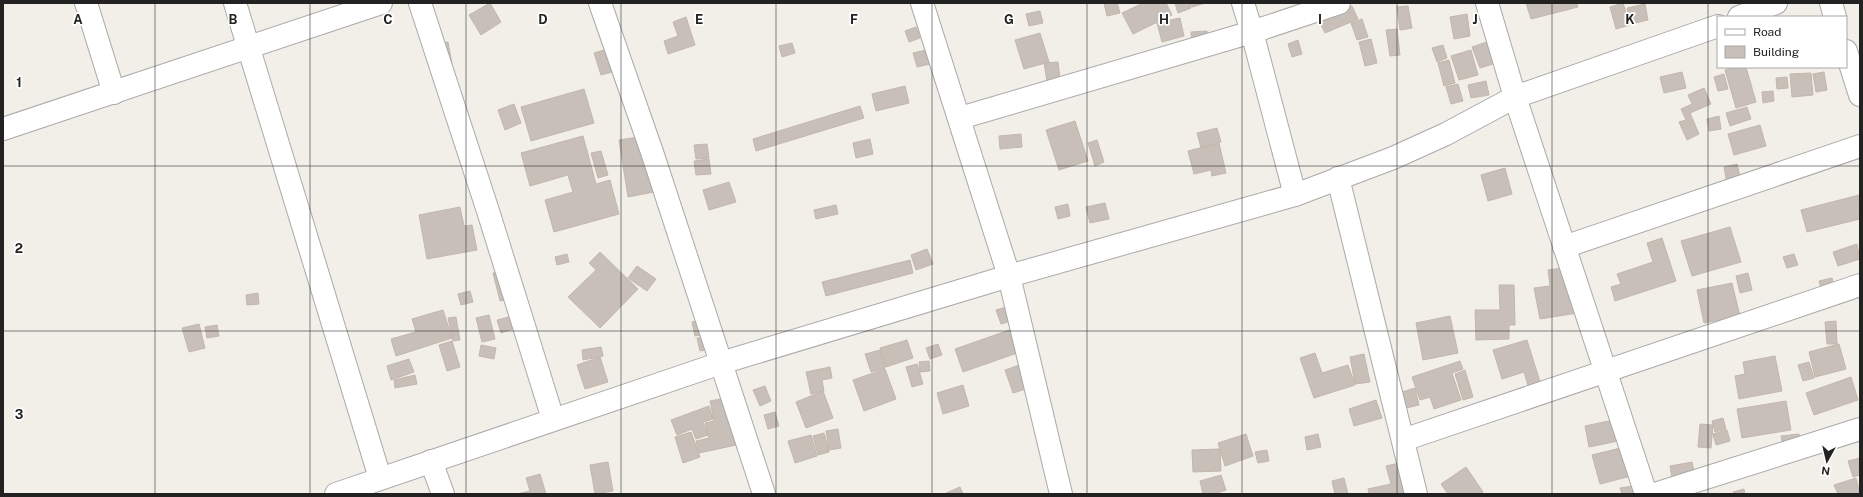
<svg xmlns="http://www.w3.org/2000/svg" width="1863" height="497" viewBox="0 0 1863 497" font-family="'Public Sans',sans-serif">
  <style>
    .building { fill: #c7bfb8; stroke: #c4b6ab }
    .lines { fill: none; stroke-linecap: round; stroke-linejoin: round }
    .minor-casing { stroke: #a9a9a9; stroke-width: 24 }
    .minor { stroke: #fff; stroke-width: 22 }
    .grid { fill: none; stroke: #222; stroke-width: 1; stroke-opacity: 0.55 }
    .grid-label { font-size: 13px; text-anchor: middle; font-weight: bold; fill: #222; stroke: #fff; stroke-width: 3.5; stroke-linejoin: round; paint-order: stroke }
  </style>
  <rect width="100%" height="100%" fill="#f2efe9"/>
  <!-- building -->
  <g class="building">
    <polygon points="490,3 501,22 481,35 469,15"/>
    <polygon points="1104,3 1117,3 1120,13 1107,16"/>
    <polygon points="1143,3 1166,3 1172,15 1133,34 1122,13"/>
    <polygon points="1175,3 1189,3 1191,8 1178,13"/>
    <polygon points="1190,3 1206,3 1192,7"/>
    <polygon points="1526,3 1577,3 1578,7 1531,19"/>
    <polygon points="1623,3 1630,25 1616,29 1610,7"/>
    <polygon points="1645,4 1648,20 1631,24 1627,8"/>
    <polygon points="1352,6 1358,19 1325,33 1319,21"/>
    <polygon points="1408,6 1412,28 1400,30 1397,7"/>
    <polygon points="1040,11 1043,23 1029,26 1026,14"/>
    <polygon points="1467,14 1470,36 1454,39 1450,17"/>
    <polygon points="686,17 695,45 668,54 664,41 678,36 673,22"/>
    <polygon points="1180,18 1184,36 1162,42 1157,23"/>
    <polygon points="1362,19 1368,37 1357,40 1351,23"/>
    <polygon points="916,27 920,38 909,42 905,31"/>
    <polygon points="1397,29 1400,55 1390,56 1386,30"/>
    <polygon points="1207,31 1208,42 1192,44 1191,32"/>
    <polygon points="1040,33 1049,62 1024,69 1015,40"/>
    <polygon points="1499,38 1506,60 1480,68 1472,47"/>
    <polygon points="1371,39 1377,63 1365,66 1359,42"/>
    <polygon points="1298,40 1302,54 1292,57 1288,44"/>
    <polygon points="448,42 452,64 441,66 437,44"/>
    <polygon points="792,43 795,53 782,57 779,46"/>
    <polygon points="1443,45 1447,58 1437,62 1432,48"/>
    <polygon points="611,48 619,70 601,75 594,53"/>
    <polygon points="926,50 930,64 917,67 913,53"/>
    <polygon points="1471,50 1478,75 1459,80 1451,56"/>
    <polygon points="1449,60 1455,83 1444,86 1438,63"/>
    <polygon points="1058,62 1060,79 1047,81 1044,63"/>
    <polygon points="1735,67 1746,67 1756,102 1736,108 1725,70"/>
    <polygon points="1682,72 1686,88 1664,93 1660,77"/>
    <polygon points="1824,72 1827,90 1816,92 1813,74"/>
    <polygon points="1811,73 1813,95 1792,97 1790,74"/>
    <polygon points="1724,74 1728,89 1718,91 1714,77"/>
    <polygon points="1787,77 1788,88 1777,89 1776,78"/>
    <polygon points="1486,81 1489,95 1471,98 1468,85"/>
    <polygon points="1458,84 1463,101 1451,104 1446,87"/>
    <polygon points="905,86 909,103 876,111 872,94"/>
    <polygon points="1704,88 1711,104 1690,113 1699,134 1687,140 1679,122 1686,120 1681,109 1692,104 1688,95"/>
    <polygon points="584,89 594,123 531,141 521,107"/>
    <polygon points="1773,91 1774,101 1763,103 1762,92"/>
    <polygon points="514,104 521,123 505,130 498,110"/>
    <polygon points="860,106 864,118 756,151 753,139"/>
    <polygon points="1747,107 1751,119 1730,126 1726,113"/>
    <polygon points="1719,116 1721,129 1709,131 1707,119"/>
    <polygon points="1075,121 1088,161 1059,170 1046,130"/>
    <polygon points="1760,125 1766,146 1734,155 1728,134"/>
    <polygon points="1217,128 1221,142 1201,148 1197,133"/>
    <polygon points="1021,134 1022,147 1000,149 999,136"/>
    <polygon points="583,136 596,184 610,180 619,214 554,232 545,200 573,192 568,175 530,186 521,153"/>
    <polygon points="645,136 654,192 628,197 619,140"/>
    <polygon points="870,139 873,154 856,158 853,143"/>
    <polygon points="1097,140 1104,162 1095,166 1088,143"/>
    <polygon points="1219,143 1226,173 1212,176 1211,170 1194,174 1188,151"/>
    <polygon points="707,144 709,158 696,159 694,145"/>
    <polygon points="601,151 608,175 598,178 591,153"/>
    <polygon points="709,159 711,174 696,175 694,161"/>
    <polygon points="1737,164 1741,180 1727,183 1724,167"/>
    <polygon points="1505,168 1512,194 1488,201 1481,175"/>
    <polygon points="729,182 736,202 709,210 703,190"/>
    <polygon points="1859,195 1860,219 1807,232 1801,210"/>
    <polygon points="1105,203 1109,219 1090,223 1086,207"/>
    <polygon points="1068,204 1070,216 1058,219 1055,207"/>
    <polygon points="836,205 838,214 816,219 814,210"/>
    <polygon points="460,207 464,226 472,225 477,250 427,259 419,215"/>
    <polygon points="1730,227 1741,262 1692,276 1681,241"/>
    <polygon points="1662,238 1676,281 1615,301 1611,287 1621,284 1617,274 1653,262 1647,243"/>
    <polygon points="1857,244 1860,259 1838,266 1833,252"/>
    <polygon points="927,249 933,264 916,270 911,255"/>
    <polygon points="600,252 638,289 600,328 568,297 596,270 589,263"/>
    <polygon points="567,254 569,262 557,265 555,257"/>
    <polygon points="1794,254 1798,265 1787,268 1783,257"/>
    <polygon points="910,260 913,273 826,296 822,282"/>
    <polygon points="637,266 656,279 647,291 628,278"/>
    <polygon points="1577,266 1584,312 1540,319 1534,288 1550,286 1548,270"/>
    <polygon points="504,270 511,299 500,301 493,273"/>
    <polygon points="1748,273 1752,290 1740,293 1736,276"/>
    <polygon points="1832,278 1835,290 1822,293 1819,281"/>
    <polygon points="1732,283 1740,316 1704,323 1697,290"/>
    <polygon points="1499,285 1514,285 1515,325 1509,325 1509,339 1476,340 1475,310 1500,310"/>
    <polygon points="470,291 473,302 461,305 458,294"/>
    <polygon points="258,293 259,304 247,305 246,295"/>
    <polygon points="1006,307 1011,321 1001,324 996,310"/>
    <polygon points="443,310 452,338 396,356 391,339 416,332 412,319"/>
    <polygon points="489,315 495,339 482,342 476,318"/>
    <polygon points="1450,316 1458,353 1423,360 1416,323"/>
    <polygon points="456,317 460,340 453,341 448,318"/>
    <polygon points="509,317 513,329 501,333 497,320"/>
    <polygon points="704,319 707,334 695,336 692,322"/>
    <polygon points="1836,321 1837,344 1827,344 1825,322"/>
    <polygon points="199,324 205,348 189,352 182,328"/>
    <polygon points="217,325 219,336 207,338 205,327"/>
    <polygon points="1015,328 1023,351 963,372 955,349"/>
    <polygon points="709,336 712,349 700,351 697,338"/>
    <polygon points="907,340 913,358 886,367 880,348"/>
    <polygon points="1527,340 1541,385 1529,389 1524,372 1502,379 1493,350"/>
    <polygon points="452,341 460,367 447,371 439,345"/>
    <polygon points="938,344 942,355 930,359 926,348"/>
    <polygon points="1839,344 1846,369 1815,377 1809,352"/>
    <polygon points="481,345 496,348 494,359 479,356"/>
    <polygon points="601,347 603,356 583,360 582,350"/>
    <polygon points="880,350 885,368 871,372 865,354"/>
    <polygon points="1315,353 1322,373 1348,365 1355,385 1314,398 1300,358"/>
    <polygon points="1364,354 1370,382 1355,384 1350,357"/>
    <polygon points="1775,356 1782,391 1739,399 1735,376 1745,374 1743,362"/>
    <polygon points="600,357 608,382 585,389 577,365"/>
    <polygon points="409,359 414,372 391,380 387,366"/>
    <polygon points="929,361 930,371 920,372 919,362"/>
    <polygon points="1460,361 1463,369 1452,373 1461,400 1434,409 1430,397 1420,400 1412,377"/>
    <polygon points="1809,362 1814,378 1803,381 1798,365"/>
    <polygon points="1025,363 1033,387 1013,393 1005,370"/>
    <polygon points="917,364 923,384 912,387 906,367"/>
    <polygon points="830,367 832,378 822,380 824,391 811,394 806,372"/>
    <polygon points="885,369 896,399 864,411 853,380"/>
    <polygon points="1465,370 1473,397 1463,400 1455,374"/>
    <polygon points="415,375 417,384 395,388 394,380"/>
    <polygon points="1851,377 1858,400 1814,415 1806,393"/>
    <polygon points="963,385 969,406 943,414 937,393"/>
    <polygon points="765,386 771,401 760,406 753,390"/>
    <polygon points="1415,388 1419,405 1406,408 1402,392"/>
    <polygon points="823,391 833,418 806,428 796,402"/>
    <polygon points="730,397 741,444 699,453 696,441 709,438 705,423 714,421 710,401"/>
    <polygon points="1376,400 1382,418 1354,426 1349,409"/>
    <polygon points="1786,401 1791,430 1742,438 1737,409"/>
    <polygon points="709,406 713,419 703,422 708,435 696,439 692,429 677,435 671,420"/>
    <polygon points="775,412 779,426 768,429 764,415"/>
    <polygon points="1623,418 1628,439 1589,447 1585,426"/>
    <polygon points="1723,418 1726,429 1715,432 1712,421"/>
    <polygon points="1700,424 1713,425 1711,448 1698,447"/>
    <polygon points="838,429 841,448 829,450 826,431"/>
    <polygon points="1727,430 1730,441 1716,445 1713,434"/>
    <polygon points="691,432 700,457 683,463 675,437"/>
    <polygon points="824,433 829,452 818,455 813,436"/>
    <polygon points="1246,434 1253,456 1225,466 1218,443"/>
    <polygon points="1318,434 1321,447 1307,450 1305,437"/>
    <polygon points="1799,434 1801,445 1783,447 1781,436"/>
    <polygon points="811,435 817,456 795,463 788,441"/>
    <polygon points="1633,445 1631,476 1600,484 1592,455"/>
    <polygon points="1220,449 1221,471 1193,472 1192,450"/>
    <polygon points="1267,450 1269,461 1258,463 1255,452"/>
    <polygon points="1860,458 1860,475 1853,477 1848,461"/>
    <polygon points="608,462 613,491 595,494 590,465"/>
    <polygon points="1692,462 1696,480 1673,484 1670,466"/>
    <polygon points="1399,463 1406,494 1369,494 1368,489 1391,484 1386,466"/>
    <polygon points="1466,467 1483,492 1480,494 1448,494 1441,484"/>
    <polygon points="540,474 546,494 517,494 530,491 526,478"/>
    <polygon points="1221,475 1226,490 1213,494 1203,494 1200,481"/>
    <polygon points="1344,478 1348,494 1335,494 1332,481"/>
    <polygon points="1856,478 1860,494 1838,494 1834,485"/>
    <polygon points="1633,486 1635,494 1622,494 1620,488"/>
    <polygon points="960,487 963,494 944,494"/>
    <polygon points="1744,489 1745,494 1734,494 1733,492"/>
  </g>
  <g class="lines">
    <!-- minor casing -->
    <g class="minor-casing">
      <g id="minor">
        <polyline points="86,3 114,93"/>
        <polyline points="235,3 380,478"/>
        <polyline points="420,3 488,211 553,419"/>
        <polyline points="600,3 653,155 764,494"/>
        <polyline points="922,3 1009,276 1061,494"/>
        <polyline points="1243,3 1252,32 1295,195"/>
        <polyline points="1487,3 1515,97 1646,494"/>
        <polyline points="1831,3 1835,17"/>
        <polyline points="1739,17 1776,3"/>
        <polyline points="1846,51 1860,95"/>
        <polyline points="960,118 1252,32 1339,3"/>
        <polyline points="3,129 381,3"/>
        <polyline points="1338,178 1416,494"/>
        <polyline points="1564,247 1860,146"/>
        <polyline points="1403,440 1860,285"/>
        <polyline points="431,461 443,494"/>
        <polyline points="336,494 721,363 1009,276 1295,195 1393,158 1446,134 1515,97 1718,26"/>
        <polyline points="1655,494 1860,429"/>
      </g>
    </g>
    <!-- minor -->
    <use href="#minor" class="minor"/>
  </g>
  <!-- grid -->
  <path class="grid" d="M 155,3 L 155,494M 310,3 L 310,494M 466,3 L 466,494M 621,3 L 621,494M 776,3 L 776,494M 932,3 L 932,494M 1087,3 L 1087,494M 1242,3 L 1242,494M 1397,3 L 1397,494M 1552,3 L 1552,494M 1708,3 L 1708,494M 3,166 L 1860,166M 3,331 L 1860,331"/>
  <g class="grid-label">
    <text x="78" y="24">A</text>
    <text x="233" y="24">B</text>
    <text x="388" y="24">C</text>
    <text x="543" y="24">D</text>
    <text x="699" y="24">E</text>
    <text x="854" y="24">F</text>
    <text x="1009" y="24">G</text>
    <text x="1164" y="24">H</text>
    <text x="1320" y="24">I</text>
    <text x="1475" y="24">J</text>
    <text x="1630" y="24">K</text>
    <text x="19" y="87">1</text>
    <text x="19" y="253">2</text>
    <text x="19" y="419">3</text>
  </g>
  <!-- border -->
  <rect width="1863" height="497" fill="none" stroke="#222222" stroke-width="8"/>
  <!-- legend -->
  <rect x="1717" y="16" width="130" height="52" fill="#ffffff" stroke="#a7a7a7"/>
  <rect x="1725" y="29" width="20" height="6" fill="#ffffff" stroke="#a7a7a7"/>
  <text x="1753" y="36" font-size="12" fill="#222222">Road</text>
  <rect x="1725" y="46" width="20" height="12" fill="#c7bfb8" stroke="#a7a7a7"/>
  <text x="1753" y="56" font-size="12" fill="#222222">Building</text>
  <!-- north arrow -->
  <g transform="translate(1827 461) rotate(188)" stroke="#ffffff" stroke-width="3" paint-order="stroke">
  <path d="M0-3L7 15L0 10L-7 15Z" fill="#222222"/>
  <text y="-6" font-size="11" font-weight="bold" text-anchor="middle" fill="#222222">N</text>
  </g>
</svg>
